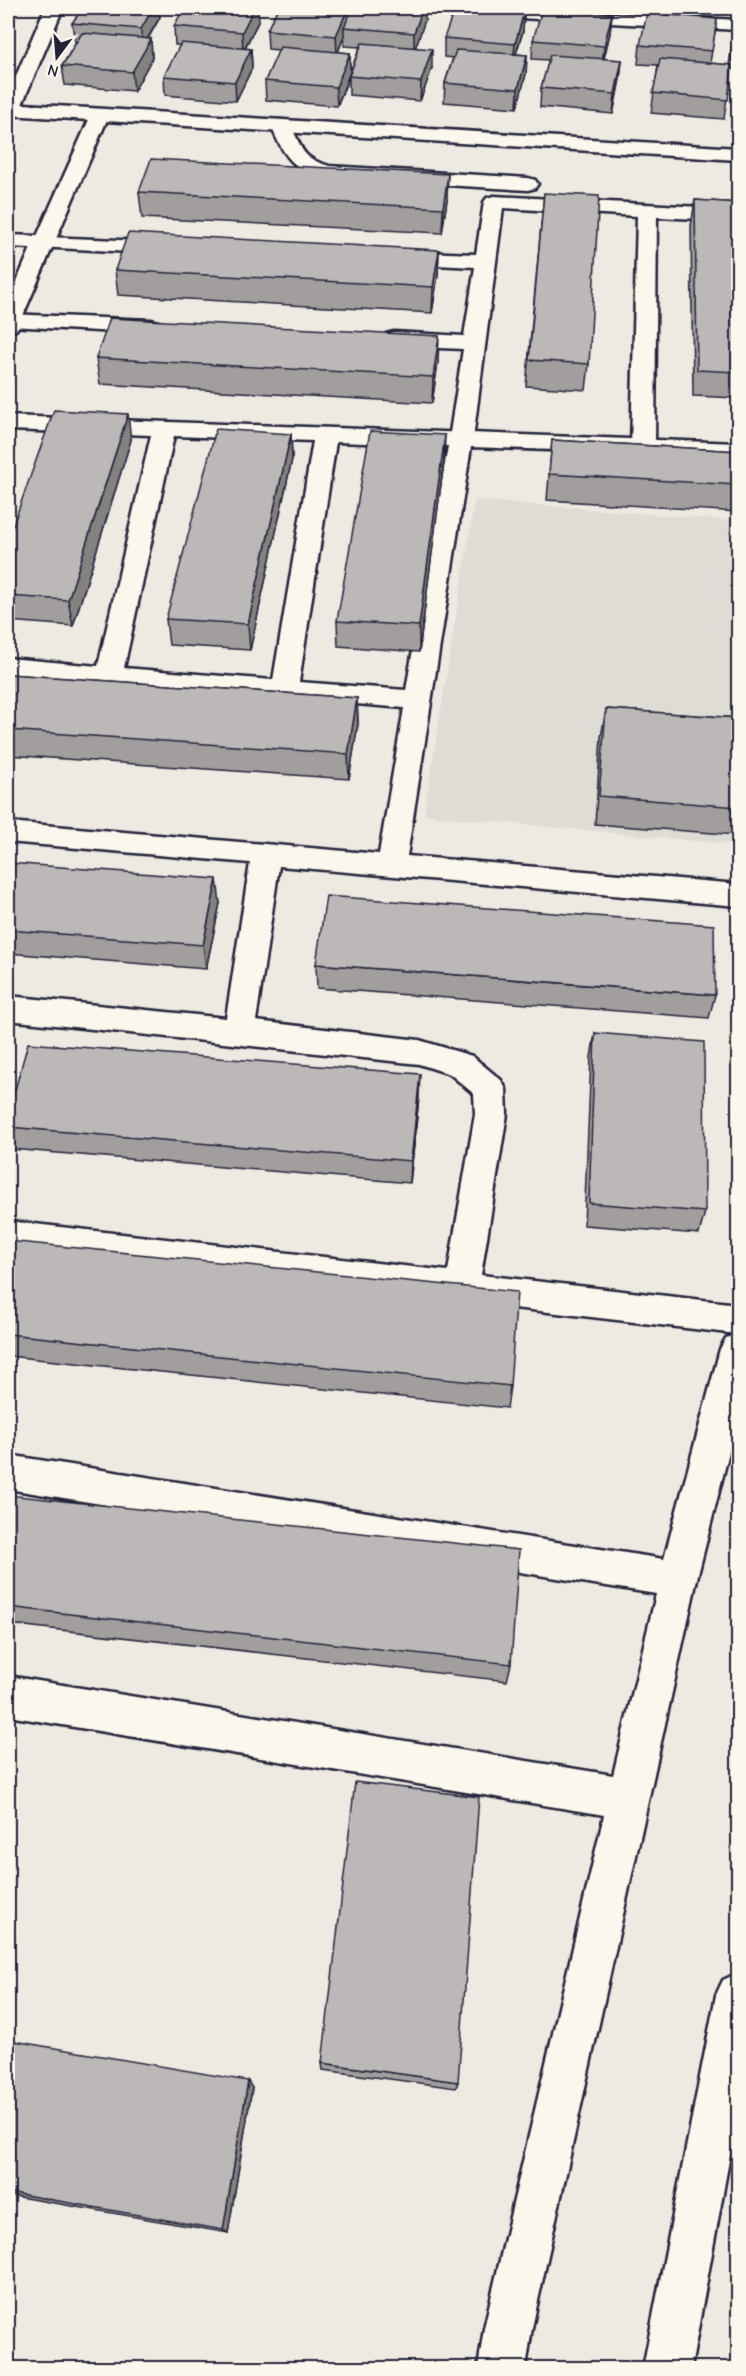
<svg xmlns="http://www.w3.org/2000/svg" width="746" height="2376" viewBox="0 0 746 2376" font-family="'Comic Neue',sans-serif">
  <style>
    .built { fill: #dfdbd5 }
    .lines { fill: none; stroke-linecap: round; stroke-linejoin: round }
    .service-casing { stroke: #22223b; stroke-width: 5 }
    .minor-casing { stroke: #22223b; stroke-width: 5 }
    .primary-casing { stroke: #22223b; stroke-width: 5 }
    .service { fill: #fbf7ec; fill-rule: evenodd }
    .minor { fill: #fbf7ec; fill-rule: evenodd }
    .primary { fill: #fbf7ec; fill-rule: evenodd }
    .wall { fill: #a29e9e; stroke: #22223b; stroke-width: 1.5; fill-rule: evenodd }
    .shaded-wall { fill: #848181; stroke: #22223b; stroke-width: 1.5 }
    .building { fill: #bcb8b8; stroke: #22223b; stroke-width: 1.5 }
  </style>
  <rect width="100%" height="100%" fill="#eeeae2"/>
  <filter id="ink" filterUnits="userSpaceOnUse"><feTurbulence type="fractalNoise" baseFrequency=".0167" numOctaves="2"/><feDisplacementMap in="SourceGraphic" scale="12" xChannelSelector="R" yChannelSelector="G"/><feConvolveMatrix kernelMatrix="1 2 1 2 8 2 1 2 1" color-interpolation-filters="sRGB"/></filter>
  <g filter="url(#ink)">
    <!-- built -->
    <polygon class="built" points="475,500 738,521 738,845 424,815"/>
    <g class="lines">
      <!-- service casing -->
      <g class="service-casing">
        <g id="service">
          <path d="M 281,120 L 288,122 C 304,146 296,156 329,166 L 528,178 L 535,180 L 538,184 L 535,188 L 528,190 L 327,178 C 292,169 285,158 271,126 L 274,122 Z"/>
          <polygon points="494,196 738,209 738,221 657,217 655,446 651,451 643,453 635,451 631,446 637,216 503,208 473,439 469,444 461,446 453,444 449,439 463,349 394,346 386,344 383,339 386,334 394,332 464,336 475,267 394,263 387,261 384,257 387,253 394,251 476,254 484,202 487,198"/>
          <polygon points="45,237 169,242 176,244 179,248 176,252 169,254 38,247 35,243 38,239"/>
          <polygon points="8,314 151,320 159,322 162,327 159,332 151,334 10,326 8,326"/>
        </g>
      </g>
      <!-- minor casing -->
      <g class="minor-casing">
        <g id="minor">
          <polygon points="45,8 63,8 20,109 18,113 8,114 8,95"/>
          <polygon points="420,8 516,8 738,20 738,30 429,13 423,12"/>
          <polygon points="100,109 107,111 109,115 19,325 16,330 8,331 8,302 31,248 8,247 8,235 37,236 91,115 93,111"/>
          <path d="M 8,416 L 738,443 L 738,457 L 471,447 L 407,856 L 738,884 L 738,906 L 279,866 L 256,1021 L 419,1040 L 472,1056 L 501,1080 L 506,1089 L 507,1114 L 481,1275 L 738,1304 L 738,1416 L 697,1579 L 532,2328 L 526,2368 L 478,2368 L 484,2328 L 604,1815 L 8,1716 L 8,1676 L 613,1775 L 656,1594 L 8,1489 L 8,1455 L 664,1559 L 720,1349 L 726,1338 L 737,1334 L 8,1249 L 8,1221 L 448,1271 L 475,1114 L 474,1094 L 450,1074 L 419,1064 L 8,1020 L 8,996 L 226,1018 L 250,863 L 8,842 L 8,822 L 379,854 L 404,708 L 8,675 L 8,658 L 98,666 L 151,435 L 8,430 ZM 174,436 L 313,441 L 273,680 L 124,668 ZM 336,442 L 448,446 L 406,690 L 299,682 Z"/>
          <polygon points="738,1973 738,2111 691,2368 643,2368 716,1995 723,1980"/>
        </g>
      </g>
      <!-- primary casing -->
      <g class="primary-casing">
        <polygon id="primary" points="8,103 738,148 738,160 8,115"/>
      </g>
      <!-- service -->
      <use href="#service" class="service"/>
      <!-- minor -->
      <use href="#minor" class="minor"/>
      <!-- primary -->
      <use href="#primary" class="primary"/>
    </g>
    <!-- wall -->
    <g class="wall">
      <polygon points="83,8 159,8 160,17 148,39 151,39 152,58 134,91 65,85 62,66 76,42 75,42 72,23"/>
      <path d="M 278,8 L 350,8 L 350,14 L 425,20 L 415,48 L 432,68 L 420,101 L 349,95 L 349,77 L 337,106 L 266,100 L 265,81 L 279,50 L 268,49 L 267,30 ZM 344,36 L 344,46 L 360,47 L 350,72 L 350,53 L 338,52 Z"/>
      <polygon points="524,12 523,31 516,54 527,55 526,74 517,108 444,102 445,83 453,58 444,57 444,38"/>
      <polygon points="612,14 610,33 604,59 622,60 620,79 613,114 540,107 541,88 549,60 532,59 533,40"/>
      <polygon points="736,18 738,18 738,70 731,69 724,119 651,113 658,65 638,64 640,45 717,19 710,63 729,65"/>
      <polygon points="259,20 245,48 251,49 252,68 236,101 165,95 164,76 180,45 175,45 174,26"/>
      <polygon points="139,192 447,200 442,233 142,218"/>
      <polygon points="544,193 589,364 586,390 526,386"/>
      <polygon points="695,200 738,203 738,398 693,396 691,226"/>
      <polygon points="439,250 438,275 432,313 118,295 115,270"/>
      <polygon points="96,358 438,362 432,403 100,384"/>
      <polygon points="291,434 292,459 250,650 169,645 166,619"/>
      <polygon points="131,440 73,626 8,621 8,539"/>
      <polygon points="552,440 738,451 738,512 547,500"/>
      <polygon points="444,461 419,652 338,646 337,621"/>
      <polygon points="8,674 357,698 358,724 349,779 8,755"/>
      <polygon points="606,709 738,718 738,835 595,824 601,737"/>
      <polygon points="8,863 220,903 206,969 8,953"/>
      <polygon points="316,964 715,995 709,1018 317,988"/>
      <polygon points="595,1033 705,1212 699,1234 584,1225 591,1057"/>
      <polygon points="419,1097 410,1183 11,1149 8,1137 8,1115"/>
      <polygon points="8,1241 510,1386 507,1408 8,1356"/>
      <polygon points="8,1495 511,1664 507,1681 8,1624"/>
      <polygon points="8,2040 252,2088 228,2233 8,2195"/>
      <polygon points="322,2063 458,2082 456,2088 323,2070"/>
    </g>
    <!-- shaded-wall -->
    <g class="shaded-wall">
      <polygon points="8,8 15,8 8,21"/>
      <polygon points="153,8 159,8 160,17 142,48 141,29"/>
      <polygon points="254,8 258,8 259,20 243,51 242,32"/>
      <polygon points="348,8 350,8 350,23 344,27 344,36 337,55 336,36"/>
      <polygon points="423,8 425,8 425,20 414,52 414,33"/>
      <polygon points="524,12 523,31 513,63 515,44"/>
      <polygon points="612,14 610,33 602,65 604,46"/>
      <polygon points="151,39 152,58 134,91 132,72"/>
      <polygon points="251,49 252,68 236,101 235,82"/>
      <polygon points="432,49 432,68 420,101 421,82"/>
      <polygon points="350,53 350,72 337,106 336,87"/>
      <polygon points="527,55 526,74 517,108 518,89"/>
      <polygon points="622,60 620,79 613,114 615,94"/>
      <polygon points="448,174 447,200 442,233 443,208"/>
      <polygon points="439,250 438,275 432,313 433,287"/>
      <polygon points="439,336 438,362 432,403 433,377"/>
      <polygon points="128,414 131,440 73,626 68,600"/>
      <polygon points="291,434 292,459 250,650 248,624"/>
      <polygon points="445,435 444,461 419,652 419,626"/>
      <polygon points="357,698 358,724 349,779 348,754"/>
      <polygon points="217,879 220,903 206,969 203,945"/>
      <polygon points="420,1074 419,1097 410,1183 411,1161"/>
      <polygon points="248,2081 252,2088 228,2233 223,2230"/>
    </g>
    <!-- building -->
    <g class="building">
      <polygon points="83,8 153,8 141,29 72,23"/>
      <polygon points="184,8 254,8 242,32 174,26"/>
      <polygon points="278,8 348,8 336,36 267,30"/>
      <polygon points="353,8 423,8 414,33 344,27"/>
      <polygon points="455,8 524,12 515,44 444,38"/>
      <polygon points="542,9 612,14 604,46 533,40"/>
      <polygon points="647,13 717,19 712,51 640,45"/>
      <polygon points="736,18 738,18 738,51 732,50"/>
      <polygon points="82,33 151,39 132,72 62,66"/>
      <polygon points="181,43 251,49 235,82 164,76"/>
      <polygon points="362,43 432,49 421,82 349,76"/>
      <polygon points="280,47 350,53 336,87 265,81"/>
      <polygon points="456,50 527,55 518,89 445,83"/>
      <polygon points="550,55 622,60 615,94 541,88"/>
      <polygon points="660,59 732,65 728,100 653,93"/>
      <polygon points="151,159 448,174 443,208 139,192"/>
      <polygon points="544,193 599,196 589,364 529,360"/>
      <polygon points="695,200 738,203 738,372 697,370"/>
      <polygon points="128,233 439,250 433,287 115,270"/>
      <polygon points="110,318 439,336 433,377 96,358"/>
      <polygon points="54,410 128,414 68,600 8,596 8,539"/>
      <polygon points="216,429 291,434 248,624 166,619"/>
      <polygon points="370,431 445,435 419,626 337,621"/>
      <polygon points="552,440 738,451 738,485 549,474"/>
      <polygon points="8,674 357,698 348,754 8,730"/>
      <polygon points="606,709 738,718 738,807 599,796"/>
      <polygon points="8,863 217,879 203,945 8,930"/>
      <polygon points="326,896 714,925 715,995 316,964"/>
      <polygon points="595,1033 704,1042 705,1212 589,1203"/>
      <polygon points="28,1043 420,1074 411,1161 8,1127 8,1115"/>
      <polygon points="8,1241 517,1292 510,1386 8,1334"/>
      <polygon points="8,1495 519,1550 511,1664 8,1607"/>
      <polygon points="355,1782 479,1797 458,2082 322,2063"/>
      <polygon points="8,2040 248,2081 223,2230 8,2192"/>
    </g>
  </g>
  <!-- margin -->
  <rect width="746" height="2376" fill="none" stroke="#fbf7ec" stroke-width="30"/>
  <rect x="15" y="15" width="716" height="2346" fill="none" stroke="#22223b" stroke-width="2" filter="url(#ink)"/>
  <!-- north arrow -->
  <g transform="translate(57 57) rotate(196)" stroke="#fbf7ec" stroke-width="4.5" paint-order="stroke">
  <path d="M0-4.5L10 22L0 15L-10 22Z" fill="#22223b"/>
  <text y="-9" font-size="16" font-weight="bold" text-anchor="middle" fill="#22223b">N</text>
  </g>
</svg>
